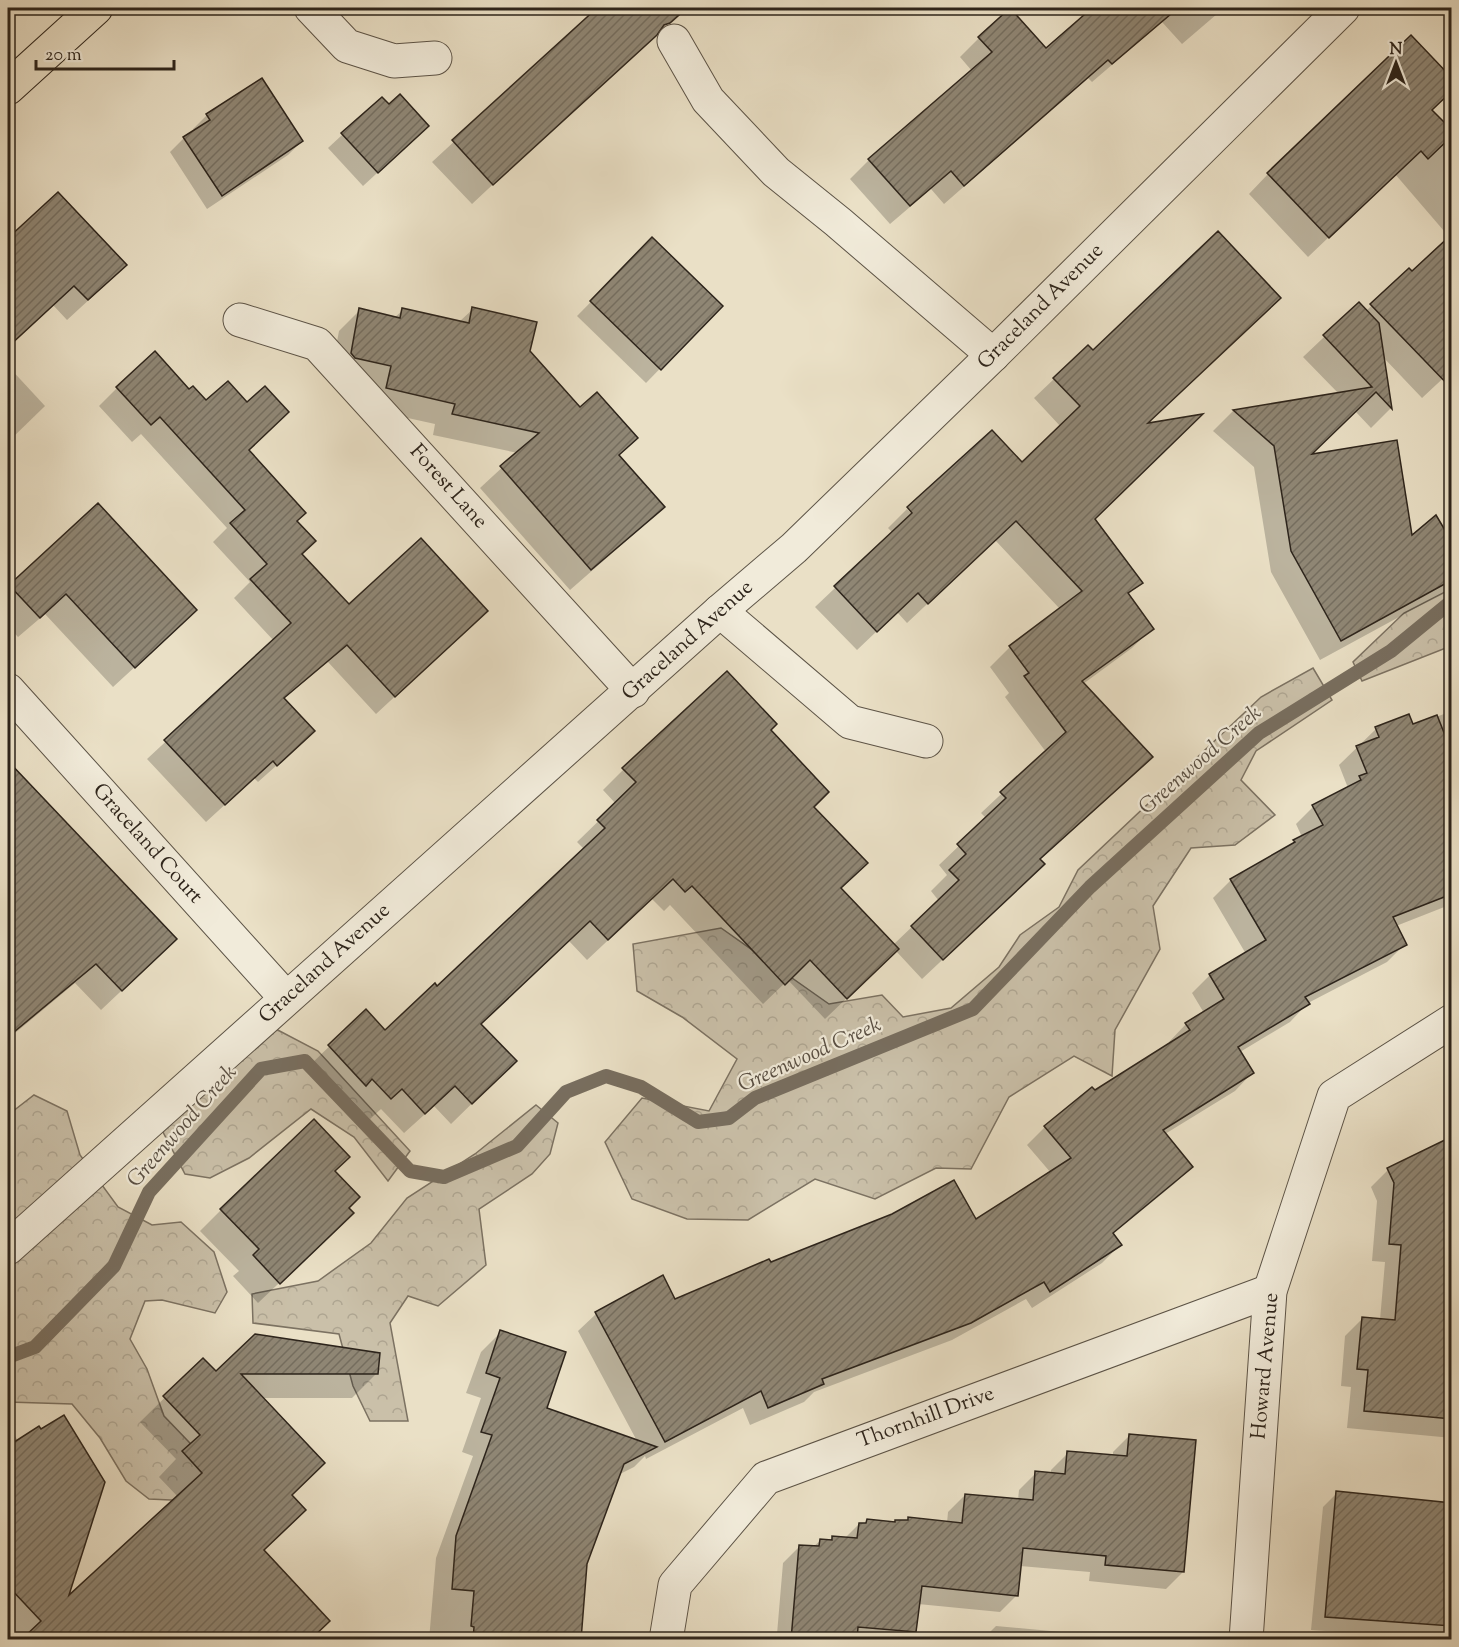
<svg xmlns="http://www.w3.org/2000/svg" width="1459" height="1647" viewBox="0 0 1459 1647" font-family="'Sorts Mill Goudy',serif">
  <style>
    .forest { fill: url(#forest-crowns); stroke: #7c7262; stroke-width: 1.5 }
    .shadow { fill: #0003 }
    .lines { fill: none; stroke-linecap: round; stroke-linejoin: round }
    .stream { stroke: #786e5f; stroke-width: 14 }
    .building { fill: url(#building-hatch); stroke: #2d241b; stroke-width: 1.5 }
    .minor-casing { stroke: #5c5346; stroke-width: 35 }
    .major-casing { stroke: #2d241b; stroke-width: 35 }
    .minor { stroke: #f1ebda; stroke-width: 33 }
    .major { stroke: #eae0c6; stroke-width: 33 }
    .labels { text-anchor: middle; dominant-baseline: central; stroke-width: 4.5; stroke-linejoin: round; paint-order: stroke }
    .street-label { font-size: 21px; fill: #2d241b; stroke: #f1ebda }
    .water-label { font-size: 22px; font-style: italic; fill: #594f43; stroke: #f1ebda }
  </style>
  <defs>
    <pattern id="forest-crowns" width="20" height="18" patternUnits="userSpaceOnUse" patternTransform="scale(1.5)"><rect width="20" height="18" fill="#cac0a9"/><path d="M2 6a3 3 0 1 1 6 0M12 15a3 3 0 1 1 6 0" fill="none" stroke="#aea591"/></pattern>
    <pattern id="building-hatch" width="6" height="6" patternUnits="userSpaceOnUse" patternTransform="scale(1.5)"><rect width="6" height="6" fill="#8f8674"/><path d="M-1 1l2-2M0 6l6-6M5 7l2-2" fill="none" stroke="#756d5e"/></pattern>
  </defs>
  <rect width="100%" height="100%" fill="#eae0c6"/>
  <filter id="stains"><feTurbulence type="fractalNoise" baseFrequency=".00333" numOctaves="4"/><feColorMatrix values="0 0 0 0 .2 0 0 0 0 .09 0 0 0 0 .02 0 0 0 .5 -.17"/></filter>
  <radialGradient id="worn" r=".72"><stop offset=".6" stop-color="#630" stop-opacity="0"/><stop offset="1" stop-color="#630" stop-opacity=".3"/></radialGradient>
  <!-- forest -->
  <g class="forest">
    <polygon points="1451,589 1451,646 1362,681 1353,662 1404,613"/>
    <polygon points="1313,668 1332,700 1256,751 1241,780 1275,815 1235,845 1191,848 1153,906 1160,949 1115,1030 1112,1076 1074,1056 1009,1097 971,1169 936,1168 875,1199 815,1179 748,1220 687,1219 632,1199 605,1142 642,1098 709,1111 737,1059 682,1017 637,991 633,944 721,928 829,1004 882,995 903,1017 951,1008 999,967 1020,935 1059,907 1078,870 1261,697"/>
    <polygon points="272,1027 318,1051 410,1151 388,1181 354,1137 311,1109 249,1158 210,1178 185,1174 163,1132 210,1076"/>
    <polygon points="34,1095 67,1111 80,1155 118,1207 152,1225 181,1222 214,1252 227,1292 215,1313 162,1300 145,1301 130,1339 147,1369 164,1416 213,1467 214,1502 149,1499 126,1481 100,1438 72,1404 8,1402 8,1115"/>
    <polygon points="536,1105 558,1123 550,1154 532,1174 479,1209 486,1265 438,1306 408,1296 390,1323 408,1421 370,1421 353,1386 339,1334 253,1323 252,1294 318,1281 371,1243 407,1198 475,1154"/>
  </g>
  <!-- shadow -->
  <g class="shadow">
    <polygon points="599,8 610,8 612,10 615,8 651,8 665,24 472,204 432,162"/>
    <polygon points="1093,8 1224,8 1182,44 1162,22 1092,82 1088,78 944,204 931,189 890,224 850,179 869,160 972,71 960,57 979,38 1045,50"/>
    <polygon points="381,99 413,140 363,186 328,148"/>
    <polygon points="1430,110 1452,132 1452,370 1422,398 1383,357 1391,408 1371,428 1355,411 1308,456 1411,538 1452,546 1452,585 1445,592 1320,660 1271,572 1254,467 1213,431 1233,411 1339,394 1303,357 1359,304 1366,311 1409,270 1412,273 1450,238 1395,174 1308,257 1249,194 1268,174"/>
    <polygon points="207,115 302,141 288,155 207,209 170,152 184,138 195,131 193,129"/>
    <polygon points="58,194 104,286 67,320 53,305 8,347 8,241"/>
    <polygon points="652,240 721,306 646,383 577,316"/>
    <polygon points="473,309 529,352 580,409 618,456 663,507 642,527 570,590 480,488 518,453 433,435 435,424 367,409 331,374 339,331 360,310 394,318 403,310 459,322"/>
    <polygon points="8,366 45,406 8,442"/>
    <polygon points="1054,379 1145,425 1094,519 1141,583 1127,596 1152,628 1132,648 1083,684 1131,777 1039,860 1023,884 922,979 896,951 825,1019 788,980 763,1004 670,905 664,911 652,899 587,960 569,941 480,1025 494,1082 451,1124 434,1106 404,1133 381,1109 370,1119 351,1099 345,1105 308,1067 366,1011 385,1032 437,988 584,849 577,842 616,804 603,790 624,769 769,731 813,807 839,889 893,945 939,901 931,891 947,875 939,865 987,819 981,813 1046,752 1005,697 1009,693 990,667 1010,647 1060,609 995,540 907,623 897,612 857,650 815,607 893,533 888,528 907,509 916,519 1022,464 1061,427 1034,398"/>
    <polygon points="117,388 248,450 295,521 300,554 349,606 468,629 376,714 328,662 283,699 295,749 258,782 254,778 206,822 147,759 274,641 234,598 250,582 213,542 227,528 141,434 132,442 99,406"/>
    <polygon points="98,505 174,631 113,687 45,614 18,637 8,626 8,589"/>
    <polygon points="1452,711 1452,904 1396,926 1405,944 1387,962 1308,1003 1290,1022 1240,1052 1252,1073 1235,1091 1165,1134 1191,1167 1174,1184 1113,1234 1120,1245 1102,1263 1032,1308 1026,1299 952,1340 814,1392 804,1402 750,1425 743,1408 646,1459 645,1456 634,1467 618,1475 586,1563 579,1640 429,1640 436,1558 473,1456 462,1452 481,1398 466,1393 481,1352 501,1332 545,1409 637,1441 578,1331 596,1314 662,1277 675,1301 770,1264 975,1221 1051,1173 1027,1145 1045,1127 1092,1089 1094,1092 1171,1045 1169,1042 1186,1024 1204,1013 1192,993 1210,975 1246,954 1213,898 1231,880 1287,848 1302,837 1296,824 1313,807 1348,788 1339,765 1376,729 1412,726"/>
    <polygon points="16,772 155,959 101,1010 75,983 8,1039 8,920 11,917 8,913 8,781"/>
    <polygon points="1452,1138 1452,1438 1347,1428 1351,1387 1341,1386 1345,1336 1363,1318 1380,1320 1385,1262 1372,1261 1377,1201 1371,1187 1388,1170"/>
    <polygon points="333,1172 347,1208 331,1234 258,1303 233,1276 239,1271 200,1231 221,1210"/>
    <polygon points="203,1360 216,1373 376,1374 352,1398 261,1398 290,1496 262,1551 310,1640 11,1640 8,1636 8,1424 18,1441 66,1600 178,1497 159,1477 176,1459 140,1422"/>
    <polygon points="1130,1435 1183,1572 1166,1589 1089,1581 1090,1572 1020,1566 1017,1595 1000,1612 918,1604 915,1631 907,1640 773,1640 777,1634 783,1563 800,1546 813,1547 821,1540 829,1541 833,1537 845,1538 859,1524 863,1525 868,1520 894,1523 896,1521 906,1522 908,1519 947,1523 948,1512 965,1495 1018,1500 1019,1490 1036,1473 1051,1474 1051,1470 1068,1453 1113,1456 1113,1452"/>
    <polygon points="1337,1493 1452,1523 1452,1640 1311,1630 1323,1507"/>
    <polygon points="996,1626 1136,1639 1136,1640 982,1640"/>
  </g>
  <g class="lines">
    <!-- stream -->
    <polyline class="stream" points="8,1357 35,1347 114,1266 149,1192 261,1069 305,1061 410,1171 444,1177 517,1146 566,1092 606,1076 641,1087 698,1122 729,1118 755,1098 973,1009 1090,887 1259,733 1391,651 1452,601"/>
  </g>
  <!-- building -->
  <g class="building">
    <polygon points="597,8 687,8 670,23 664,25 657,35 493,185 452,140"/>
    <polygon points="1010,8 1046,48 1092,8 1178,8 1112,64 1108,60 964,186 951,171 910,206 868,159 992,52 978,37"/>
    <polygon points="1411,35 1452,78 1452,91 1432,110 1452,130 1452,136 1428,159 1421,151 1329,238 1267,173"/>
    <polygon points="262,78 303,141 222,196 183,137 210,120 206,114"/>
    <polygon points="400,94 429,126 378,173 341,133 382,97 389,104"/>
    <polygon points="58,192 127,265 88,300 74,286 8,347 8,238"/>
    <polygon points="1218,231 1281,298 1148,423 1203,414 1095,519 1143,583 1128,593 1154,629 1082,681 1153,757 1040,859 1045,864 943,960 911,926 959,880 949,870 966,854 957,844 1006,798 1000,792 1066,732 1024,676 1029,673 1009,646 1082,591 1016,521 928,604 918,593 877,632 834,586 912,513 907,507 992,430 1022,462 1080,406 1053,378 1088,345 1093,350"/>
    <polygon points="1452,234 1452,389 1370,304 1409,268 1412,271"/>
    <polygon points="652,237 723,306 661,370 590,301"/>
    <polygon points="1359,302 1379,323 1392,409 1376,392 1312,454 1397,440 1412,535 1436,515 1452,542 1452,580 1341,641 1291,551 1274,446 1233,410 1372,387 1323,335"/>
    <polygon points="472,307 537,322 530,351 580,407 597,392 638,438 619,455 665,507 591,570 500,466 539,433 452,414 455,404 386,388 391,366 355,358 351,353 359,308 400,318 402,308 469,323"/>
    <polygon points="155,351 189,389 193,386 206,400 228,381 247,402 265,386 289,412 249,450 306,513 297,521 316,541 302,554 349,604 421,538 488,611 395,697 347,645 284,698 315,731 277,766 273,761 225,805 164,740 291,623 250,579 267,564 230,523 245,510 160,417 151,425 116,387"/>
    <polygon points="98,503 197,610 135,668 66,594 40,618 9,585"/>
    <polygon points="727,671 777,724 771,730 829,792 814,807 868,863 841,888 899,949 847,999 810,960 785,985 692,886 685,892 673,879 608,940 590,921 481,1024 517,1061 472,1104 455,1086 425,1114 402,1089 391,1099 372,1079 366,1086 328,1045 366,1009 385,1030 435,983 437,986 605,828 597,820 636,782 622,768"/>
    <polygon points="1409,714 1413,724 1437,715 1452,753 1452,894 1393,917 1407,945 1305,997 1310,1004 1238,1047 1254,1073 1163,1130 1193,1167 1113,1233 1122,1245 1050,1292 1044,1282 971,1323 822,1379 824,1384 768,1408 761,1391 665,1442 595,1312 663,1275 675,1299 769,1259 771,1262 892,1214 954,1180 976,1219 1071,1158 1044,1126 1092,1087 1095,1090 1190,1030 1185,1023 1224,999 1209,974 1266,940 1230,879 1295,842 1293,840 1323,825 1312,805 1361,780 1359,776 1367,773 1356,746 1379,737 1375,727"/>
    <polygon points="8,761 177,939 122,991 96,964 8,1037"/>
    <polygon points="314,1119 350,1157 335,1171 360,1197 349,1208 354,1213 280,1284 253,1255 259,1249 220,1209"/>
    <polygon points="1451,1137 1452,1419 1364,1411 1368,1370 1357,1369 1362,1317 1395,1320 1401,1245 1389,1244 1394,1183 1387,1168"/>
    <polygon points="500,1330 566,1352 547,1408 657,1447 624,1464 587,1564 581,1640 473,1640 474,1627 471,1626 474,1591 452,1589 456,1536 492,1435 481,1432 500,1378 486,1373"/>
    <polygon points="255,1334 380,1353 378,1374 241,1374 325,1463 292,1495 306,1510 264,1550 330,1621 310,1640 21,1640 41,1621 8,1586 8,1446 39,1426 41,1429 64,1415 105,1482 69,1595 202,1473 182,1451 200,1435 163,1396 203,1358 216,1371"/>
    <polygon points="1129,1434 1196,1440 1184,1572 1105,1565 1106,1556 1023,1548 1018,1596 922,1586 916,1632 858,1627 857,1640 791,1640 799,1545 819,1546 820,1539 832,1540 832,1536 857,1538 859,1523 866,1523 867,1519 895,1522 895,1520 908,1520 908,1517 962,1523 965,1494 1033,1500 1035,1471 1065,1474 1067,1451 1127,1456"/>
    <polygon points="1336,1491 1452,1503 1452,1626 1325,1617"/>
  </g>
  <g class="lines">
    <!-- minor casing -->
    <g class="minor-casing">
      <g id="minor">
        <polyline points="311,8 347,46 394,61 435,58"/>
        <polyline points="674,41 708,100 776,172 838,222 993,355"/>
        <polyline points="240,320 317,344 633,691"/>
        <polyline points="720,611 850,722 926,741"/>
        <polyline points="8,690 286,998"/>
        <polyline points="8,1248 720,611 794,548 993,355 1343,8"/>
        <polyline points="666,1640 675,1585 766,1478 1270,1291"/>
        <polyline points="1246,1640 1270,1291 1334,1096 1452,1021"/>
      </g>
    </g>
    <!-- major casing -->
    <g class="major-casing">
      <polyline id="major" points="8,88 96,8"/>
    </g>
    <!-- minor -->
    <use href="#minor" class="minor"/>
    <!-- major -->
    <use href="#major" class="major"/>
  </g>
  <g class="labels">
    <!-- street labels -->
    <g class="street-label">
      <text transform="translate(1041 307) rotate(-45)">Graceland Avenue</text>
      <text transform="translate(448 487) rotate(48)">Forest Lane</text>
      <text transform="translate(688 641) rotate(-42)">Graceland Avenue</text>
      <text transform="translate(147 844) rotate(48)">Graceland Court</text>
      <text transform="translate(325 964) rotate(-42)">Graceland Avenue</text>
      <text transform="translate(1266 1366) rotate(-85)">Howard Avenue</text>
      <text transform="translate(926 1418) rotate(-20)">Thornhill Drive</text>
    </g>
    <!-- water labels -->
    <g class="water-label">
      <text transform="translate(1201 761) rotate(-41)">Greenwood Creek</text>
      <text transform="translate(810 1056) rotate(-24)">Greenwood Creek</text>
      <text transform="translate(183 1127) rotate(-49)">Greenwood Creek</text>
    </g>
  </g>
  <!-- margin -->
  <rect width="1459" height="1647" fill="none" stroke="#eae0c6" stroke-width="30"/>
  <rect x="9" y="9" width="1441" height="1629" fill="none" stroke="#2d241b" stroke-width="3"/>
  <rect x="15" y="15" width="1429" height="1617" fill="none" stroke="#2d241b" stroke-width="1.5"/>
  <!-- north arrow -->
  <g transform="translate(1396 63)" stroke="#f1ebda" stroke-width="4.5" paint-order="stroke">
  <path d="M0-4.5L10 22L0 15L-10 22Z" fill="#2d241b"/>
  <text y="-9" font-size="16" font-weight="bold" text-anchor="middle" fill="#2d241b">N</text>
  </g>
  <!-- scale -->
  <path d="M36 60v9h138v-9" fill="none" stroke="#2d241b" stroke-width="3"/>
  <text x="45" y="60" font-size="18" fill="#2d241b" stroke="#f1ebda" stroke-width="4.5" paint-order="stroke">20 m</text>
  <rect width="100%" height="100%" filter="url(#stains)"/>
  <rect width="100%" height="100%" fill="url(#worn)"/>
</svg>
